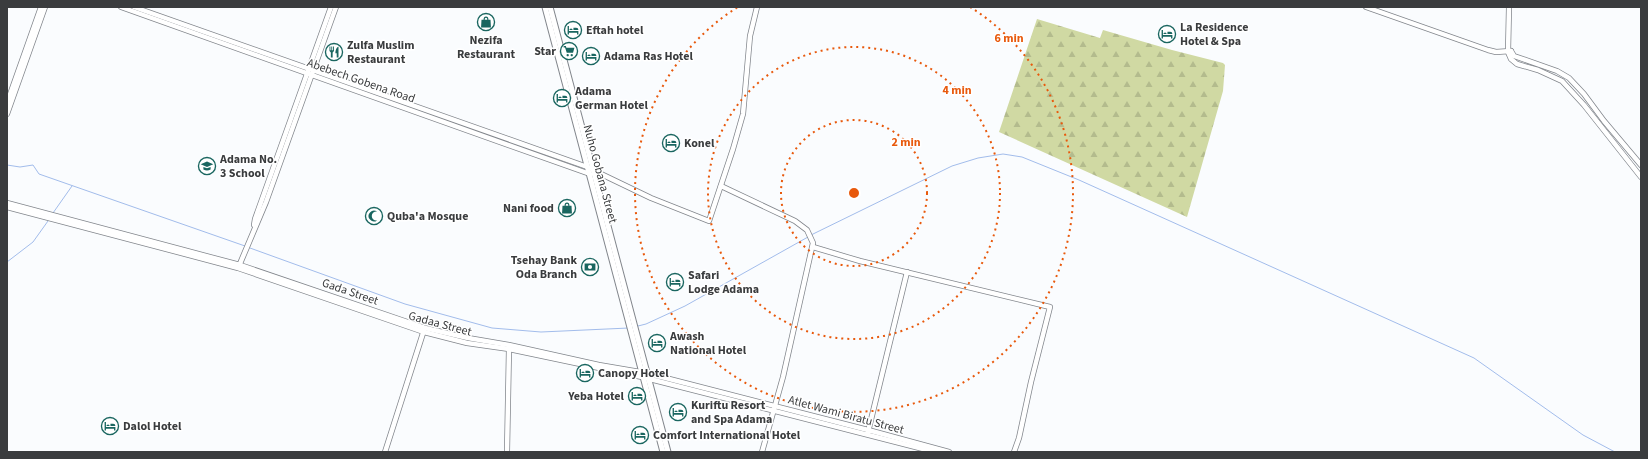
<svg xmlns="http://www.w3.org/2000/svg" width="1648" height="459" viewBox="0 0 1648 459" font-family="'Source Sans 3',sans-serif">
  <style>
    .forest { fill: url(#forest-firs) }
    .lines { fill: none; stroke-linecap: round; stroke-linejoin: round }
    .stream { stroke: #a2bceb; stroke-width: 1 }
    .secondary-casing { stroke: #82868c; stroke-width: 6 }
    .primary-casing { stroke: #82868c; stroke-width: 7 }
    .secondary { stroke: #fff; stroke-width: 4.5 }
    .primary { stroke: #fff; stroke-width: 5 }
    .ring { fill: none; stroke: #e8590c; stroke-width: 2; stroke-dasharray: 2 4 }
    .labels { text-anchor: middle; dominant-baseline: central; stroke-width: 3; stroke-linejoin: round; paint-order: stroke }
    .poi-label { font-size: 12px; font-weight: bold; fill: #3a3c3e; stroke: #fff; text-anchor: start }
    .street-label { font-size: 12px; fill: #3a3c3e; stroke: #fff }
    .centre { fill: #e8590c; stroke: #fff; stroke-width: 2 }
    .ring-label { font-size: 12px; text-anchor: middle; font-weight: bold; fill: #e8590c; stroke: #fff; stroke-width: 3; stroke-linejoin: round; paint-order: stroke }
  </style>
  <defs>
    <pattern id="forest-firs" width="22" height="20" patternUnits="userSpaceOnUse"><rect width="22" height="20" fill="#d0d9a3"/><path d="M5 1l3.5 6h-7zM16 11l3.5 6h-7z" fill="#b3bb8d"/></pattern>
  </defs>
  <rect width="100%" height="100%" fill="#fafcfe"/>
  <!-- forest -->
  <polygon class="forest" points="1037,19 1100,38 1103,30 1172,50 1223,63 1225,65 1223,91 1187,217 999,132"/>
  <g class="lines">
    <!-- stream -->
    <g class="stream">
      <polyline points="7,165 20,167 33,165 39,174 245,246"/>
      <polyline points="53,213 72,186"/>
      <polyline points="811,235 952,166 978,158 1003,154 1022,157 1079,180 1474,358 1583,435 1615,452"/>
      <polyline points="250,248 405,304 492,328 541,332 629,328"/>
      <polyline points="7,262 33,242 48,221"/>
      <polyline points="638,326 646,324 685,306 808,237"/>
    </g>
    <!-- secondary casing -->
    <g class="secondary-casing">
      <g id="secondary">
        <polyline points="121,7 590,174"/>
        <polyline points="134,7 593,169 599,173 651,198 709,221 733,149 743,114 750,36 757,7"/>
        <polyline points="1366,7 1488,50 1496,52 1511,51"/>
        <polyline points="1509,7 1508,52 1511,59 1517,64 1538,70 1562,81 1584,105 1641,177"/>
        <polyline points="1511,51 1514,56 1557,71 1569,78 1584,94 1604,121 1641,165"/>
        <polyline points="7,103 41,7"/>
        <polyline points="7,114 45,7"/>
        <polyline points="721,186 795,221 807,230 813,243 783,377 762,452"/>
        <polyline points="7,203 240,265 425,328 468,338 509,345 599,365 646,373 868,430 949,452"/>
        <polyline points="7,207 238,268 424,332 467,343 509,349 642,377 935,452"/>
        <polyline points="254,225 255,219 331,7"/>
        <polyline points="813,247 860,261 1050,307 1031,382 1019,438 1014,452"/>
        <polyline points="239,266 266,202 336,7"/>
        <polyline points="868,432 907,272"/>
        <polyline points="385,452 424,330"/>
        <polyline points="507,452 509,348"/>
      </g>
    </g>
    <!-- primary casing -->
    <g class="primary-casing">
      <g id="primary">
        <polyline points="545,7 663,452"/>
        <polyline points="550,7 668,452"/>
      </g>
    </g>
    <!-- secondary -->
    <use href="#secondary" class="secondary"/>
    <!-- primary -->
    <use href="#primary" class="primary"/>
  </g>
  <!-- distance rings -->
  <g class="ring">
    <circle cx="854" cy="193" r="73"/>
    <circle cx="854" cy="193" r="146"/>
    <path d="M970 7A219 219 0 1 1 738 7"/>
  </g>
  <!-- icons -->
  <defs>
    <g id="shop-ring" transform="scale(0.9)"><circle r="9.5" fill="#fff" stroke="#1a6660" stroke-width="1.5"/><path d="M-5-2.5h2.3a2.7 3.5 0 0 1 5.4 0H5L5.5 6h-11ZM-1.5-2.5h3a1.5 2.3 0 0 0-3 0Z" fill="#1a6660"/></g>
    <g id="hotel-ring" transform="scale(0.9)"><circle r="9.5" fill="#fff" stroke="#1a6660" stroke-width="1.5"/><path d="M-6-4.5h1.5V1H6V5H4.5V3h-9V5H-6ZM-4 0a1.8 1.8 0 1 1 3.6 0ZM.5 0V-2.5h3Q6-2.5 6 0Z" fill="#1a6660"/></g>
    <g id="supermarket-ring" transform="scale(0.9)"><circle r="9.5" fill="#fff" stroke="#1a6660" stroke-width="1.5"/><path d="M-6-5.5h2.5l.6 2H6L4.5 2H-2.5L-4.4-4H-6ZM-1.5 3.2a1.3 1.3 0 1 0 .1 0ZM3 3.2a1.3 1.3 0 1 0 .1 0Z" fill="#1a6660"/></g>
    <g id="restaurant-ring" transform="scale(0.9)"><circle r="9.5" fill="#fff" stroke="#1a6660" stroke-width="1.5"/><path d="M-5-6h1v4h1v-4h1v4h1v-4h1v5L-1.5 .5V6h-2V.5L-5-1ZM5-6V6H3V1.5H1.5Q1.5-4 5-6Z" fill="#1a6660"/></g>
    <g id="school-ring" transform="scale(0.9)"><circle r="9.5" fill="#fff" stroke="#1a6660" stroke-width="1.5"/><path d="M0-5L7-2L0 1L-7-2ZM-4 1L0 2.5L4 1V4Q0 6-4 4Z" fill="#1a6660"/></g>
    <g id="mosque-ring" transform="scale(0.9)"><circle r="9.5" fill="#fff" stroke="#1a6660" stroke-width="1.5"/><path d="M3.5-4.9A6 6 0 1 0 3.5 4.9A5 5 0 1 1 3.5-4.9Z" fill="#1a6660"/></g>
    <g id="bank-ring" transform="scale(0.9)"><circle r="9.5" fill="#fff" stroke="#1a6660" stroke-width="1.5"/><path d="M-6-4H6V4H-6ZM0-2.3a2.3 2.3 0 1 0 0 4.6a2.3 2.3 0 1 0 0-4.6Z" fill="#1a6660"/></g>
  </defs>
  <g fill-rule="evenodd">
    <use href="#shop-ring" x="486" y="22"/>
    <use href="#hotel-ring" x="573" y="30"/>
    <use href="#hotel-ring" x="1167" y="34"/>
    <use href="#supermarket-ring" x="569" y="51"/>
    <use href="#restaurant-ring" x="334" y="52"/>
    <use href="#hotel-ring" x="591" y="56"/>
    <use href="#hotel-ring" x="562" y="98"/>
    <use href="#hotel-ring" x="671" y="143"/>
    <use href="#school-ring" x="207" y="166"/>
    <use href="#shop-ring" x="567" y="208"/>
    <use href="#mosque-ring" x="374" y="216"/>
    <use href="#bank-ring" x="590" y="267"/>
    <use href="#hotel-ring" x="675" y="282"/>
    <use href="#hotel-ring" x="657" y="343"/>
    <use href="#hotel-ring" x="585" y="373"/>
    <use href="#hotel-ring" x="637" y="396"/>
    <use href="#hotel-ring" x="678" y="412"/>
    <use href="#hotel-ring" x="110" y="426"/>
    <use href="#hotel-ring" x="640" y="435"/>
  </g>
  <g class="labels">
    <!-- poi labels -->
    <g class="poi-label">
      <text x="1180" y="27">La Residence<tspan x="1180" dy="14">Hotel &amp; Spa</tspan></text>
      <text x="586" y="30">Eftah hotel</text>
      <text x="486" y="40" text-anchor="middle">Nezifa<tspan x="486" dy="14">Restaurant</tspan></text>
      <text x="347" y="45">Zulfa Muslim<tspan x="347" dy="14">Restaurant</tspan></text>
      <text x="556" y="51" text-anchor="end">Star</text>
      <text x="604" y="56">Adama Ras Hotel</text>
      <text x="575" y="91">Adama<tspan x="575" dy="14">German Hotel</tspan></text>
      <text x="684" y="143">Konel</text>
      <text x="220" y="159">Adama No.<tspan x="220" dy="14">3 School</tspan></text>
      <text x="554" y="208" text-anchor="end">Nani food</text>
      <text x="387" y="216">Quba'a Mosque</text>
      <text x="577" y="260" text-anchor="end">Tsehay Bank<tspan x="577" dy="14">Oda Branch</tspan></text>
      <text x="688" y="275">Safari<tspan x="688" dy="14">Lodge Adama</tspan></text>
      <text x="670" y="336">Awash<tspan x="670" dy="14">National Hotel</tspan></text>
      <text x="598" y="373">Canopy Hotel</text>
      <text x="624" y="396" text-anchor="end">Yeba Hotel</text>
      <text x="691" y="405">Kuriftu Resort<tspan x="691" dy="14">and Spa Adama</tspan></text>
      <text x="123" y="426">Dalol Hotel</text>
      <text x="653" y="435">Comfort International Hotel</text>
    </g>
    <!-- street labels -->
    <g class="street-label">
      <text transform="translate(361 81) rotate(19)">Abebech Gobena Road</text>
      <text transform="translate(600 174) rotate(75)">Nuho Gobana Street</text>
      <text transform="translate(350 292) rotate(19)">Gada Street</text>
      <text transform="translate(440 324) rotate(15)">Gadaa Street</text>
      <text transform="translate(846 415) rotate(15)">Atlet Wami Biratu Street</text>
    </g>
  </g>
  <circle cx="854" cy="193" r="6" class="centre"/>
  <g class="ring-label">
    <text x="1009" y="42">6 min</text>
    <text x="957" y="94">4 min</text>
    <text x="906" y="146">2 min</text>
  </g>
  <!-- border -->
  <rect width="1648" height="459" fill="none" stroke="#3a3c3e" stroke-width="16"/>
</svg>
